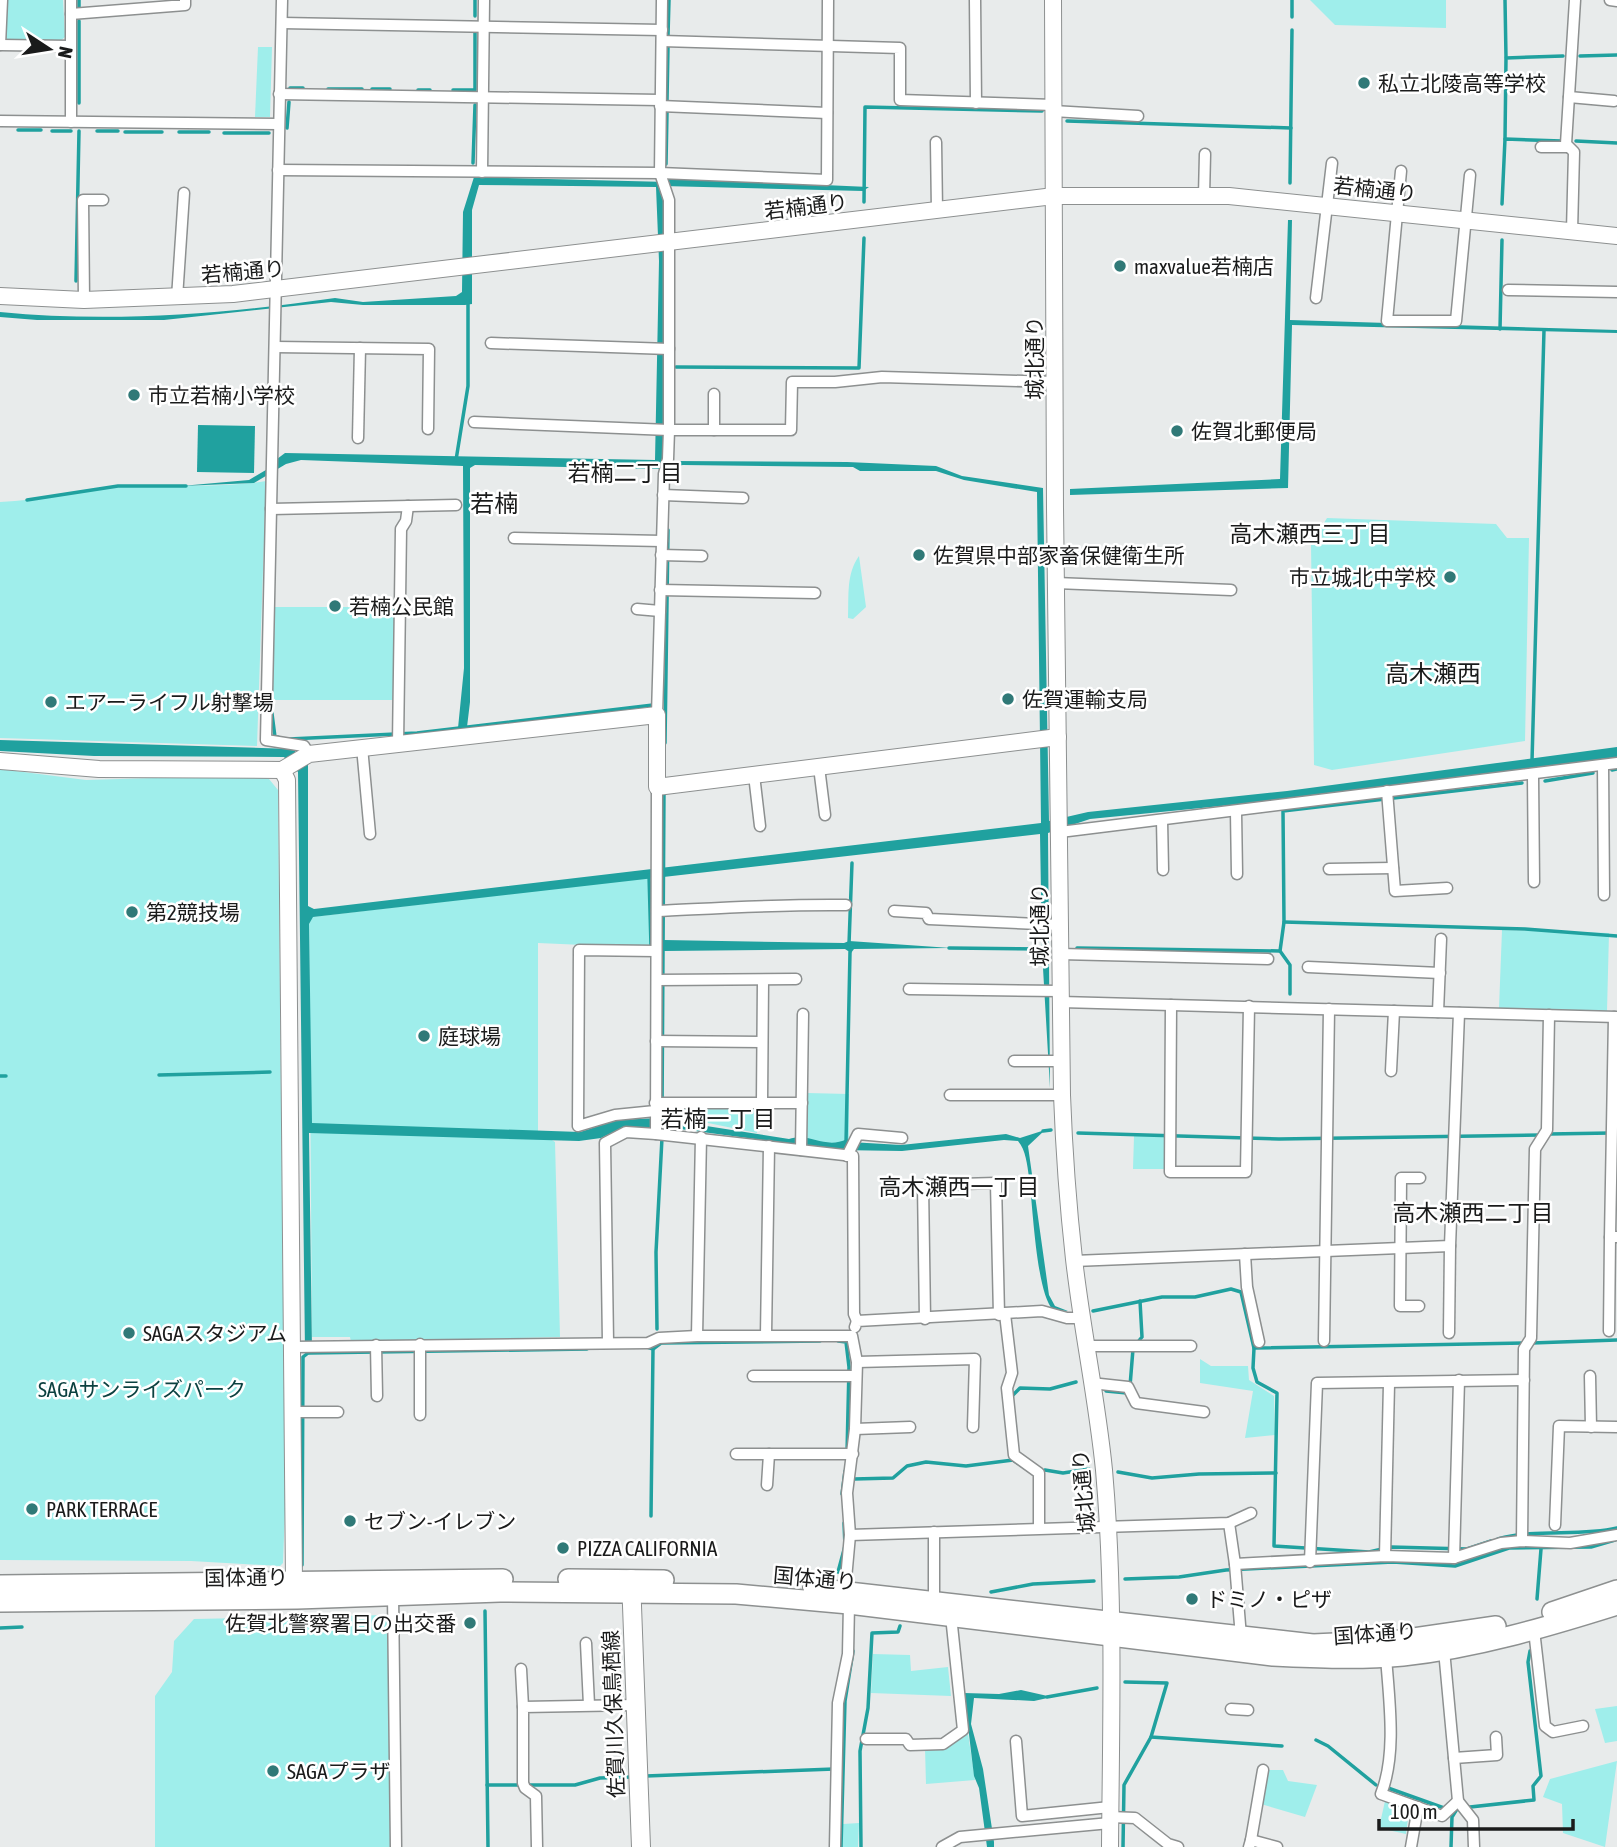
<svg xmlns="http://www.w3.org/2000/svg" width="1617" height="1847" viewBox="0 0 1617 1847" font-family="'Asap Condensed','Noto Sans JP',sans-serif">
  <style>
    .green { fill: #9feeeb }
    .water { fill: #20a19f }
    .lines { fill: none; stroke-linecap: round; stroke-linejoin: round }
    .stream { stroke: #20a19f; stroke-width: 3.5 }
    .street-casing { stroke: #8d9090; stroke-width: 13 }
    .secondary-casing { stroke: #8d9090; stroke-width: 18 }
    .primary-casing { stroke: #8d9090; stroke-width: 20 }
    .highway-casing { stroke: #8d9090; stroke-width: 22 }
    .street { stroke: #fff; stroke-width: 10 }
    .secondary { stroke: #fff; stroke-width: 16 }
    .primary { stroke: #fff; stroke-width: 18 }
    .highway { stroke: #fff; stroke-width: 19 }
    .poi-dot { fill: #307977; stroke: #fff; stroke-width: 2.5 }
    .labels { text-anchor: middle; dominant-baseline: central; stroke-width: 5; stroke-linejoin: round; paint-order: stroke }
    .poi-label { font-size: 21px; fill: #1a1b1b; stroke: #fff; text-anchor: start }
    .street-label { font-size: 21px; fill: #1a1b1b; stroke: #fff }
    .park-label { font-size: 21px; fill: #0b4140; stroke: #fff }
    .neighbourhood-label { font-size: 23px; fill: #1a1b1b; stroke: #fff }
    .quarter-label { font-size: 24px; fill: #1a1b1b; stroke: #fff }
  </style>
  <rect width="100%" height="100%" fill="#e8ebeb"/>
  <!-- green -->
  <g class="green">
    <polygon points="7,0 63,0 65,37 59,42 11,42 6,38"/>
    <polygon points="1310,0 1446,0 1446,28 1335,25"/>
    <polygon points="258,47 272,47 270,117 255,117"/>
    <path d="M 266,481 L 257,746 L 0,738 L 0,502 C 40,500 79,491 119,487 C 168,483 217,489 266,481 Z"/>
    <polygon points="1327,518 1496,524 1507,538 1529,538 1525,741 1332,770 1314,765 1311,544"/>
    <path d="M 859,556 L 866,607 L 853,619 L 848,618 C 849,596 846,574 859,556 Z"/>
    <polygon points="272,607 396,607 393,700 271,700"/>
    <polygon points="0,769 86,780 258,775 269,779 278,790 285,1509 283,1563 280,1566 191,1561 0,1560"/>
    <polygon points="652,877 652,948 538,943 538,1131 555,1142 560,1337 351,1342 350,1337 312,1337 309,924 312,917"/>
    <polygon points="1502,930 1609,933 1607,1011 1499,1008"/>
    <polygon points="807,1093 849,1094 849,1148 825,1147 806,1140"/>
    <polygon points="758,1105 757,1133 669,1115 663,1106"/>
    <polygon points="1134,1136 1165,1136 1165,1169 1133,1169"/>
    <polygon points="1200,1359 1211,1366 1248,1366 1249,1380 1274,1396 1275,1435 1245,1438 1253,1391 1200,1383"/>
    <polygon points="389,1615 391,1847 155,1847 155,1696 172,1672 174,1641 194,1619"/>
    <polygon points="873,1654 910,1655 911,1671 948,1667 951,1696 871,1693"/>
    <polygon points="1617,1706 1617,1741 1605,1743 1595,1709"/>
    <polygon points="968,1734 975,1780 926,1784 925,1748 945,1748"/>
    <polygon points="1617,1761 1605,1847 1563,1833 1562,1804 1543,1797 1550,1779"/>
    <polygon points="1269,1770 1283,1770 1288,1781 1317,1785 1305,1817 1261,1804"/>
    <polygon points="1385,1801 1409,1811 1406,1834 1379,1828"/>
    <polygon points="859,1823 858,1847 842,1847 843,1824"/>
  </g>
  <!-- water -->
  <g class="water">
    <path d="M 474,177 L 668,182 L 669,178 L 869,187 L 863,191 L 663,186 L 663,366 L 672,461 L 847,462 L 936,466 L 962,476 L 1043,488 L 1049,821 L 1088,812 L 1287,791 L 1617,747 L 1617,758 L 1283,800 L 1090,819 L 1048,833 L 1050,1088 L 1042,951 L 1040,834 L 313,917 L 309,924 L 312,1123 L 580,1132 L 617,1120 L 659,1118 L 661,1111 L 668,1120 L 789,1139 C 810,1132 825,1150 847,1139 L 850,1142 L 901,1145 L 1006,1134 L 1020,1138 L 1045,1130 L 1028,1146 L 1049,1295 L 1055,1306 L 1068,1311 L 1053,1310 C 1036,1292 1033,1206 1029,1177 C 1027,1165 1026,1150 1018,1141 L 1004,1140 L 902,1151 L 838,1150 L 665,1127 L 624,1127 L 601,1138 L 579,1141 L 309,1133 L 312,1350 L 305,1351 L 298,772 L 284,757 L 94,756 L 0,751 L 0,740 L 293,749 L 308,765 L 308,906 L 314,909 L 1041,823 L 1037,492 L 964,480 L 936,471 L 860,471 L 853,467 L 683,465 L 659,469 L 475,465 L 470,468 L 470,702 L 467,727 L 458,728 L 464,668 L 463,466 L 301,460 L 286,464 L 254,483 L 181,486 L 249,480 L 276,464 L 277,459 L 285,453 L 655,460 L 659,261 L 656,187 L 479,185 L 472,210 L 472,304 L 465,305 L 363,305 L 331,302 L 164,320 L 37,320 L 0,317 L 0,312 C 112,323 223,314 335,298 L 363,302 L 456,296 L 462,292 L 463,212 Z"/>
    <polygon points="1288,220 1292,220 1290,320 1617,330 1617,333 1292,325 1288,488 1070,495 1070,489 1280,479"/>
    <polygon points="198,425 255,426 254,473 197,472"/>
    <polygon points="664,940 844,943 849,941 951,948 854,949 851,953 845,949 664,951 661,946"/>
    <polygon points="1021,1690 1052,1697 1034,1701 974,1698 971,1724 983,1769 994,1842 994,1847 987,1847 979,1788 974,1776 964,1693 999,1694"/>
  </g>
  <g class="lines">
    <!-- stream -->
    <g class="stream">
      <polyline points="79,0 79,9"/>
      <polyline points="475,0 475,16"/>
      <polyline points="1292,0 1292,17"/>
      <polyline points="1505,0 1506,57"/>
      <polyline points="79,21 79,103"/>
      <polyline points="668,35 669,0"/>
      <polyline points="1580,56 1617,55"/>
      <polyline points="290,88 303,88"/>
      <polyline points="328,89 362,89"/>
      <polyline points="372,89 390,89"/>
      <polyline points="418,90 430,90"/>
      <polyline points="453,90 475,90 475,33"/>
      <polyline points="667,100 668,47"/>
      <polyline points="1067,121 1291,128"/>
      <polyline points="287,128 289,102"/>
      <polyline points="18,130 41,130"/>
      <polyline points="52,131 71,131"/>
      <polyline points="97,131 118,131"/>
      <polyline points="125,132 162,132"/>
      <polyline points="179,132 209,132"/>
      <polyline points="224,133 269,133"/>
      <polyline points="1505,139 1506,58 1563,56"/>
      <polyline points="1576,141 1617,143"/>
      <polyline points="473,163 475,105"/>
      <polyline points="666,164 667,112"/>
      <polyline points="1290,183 1292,30"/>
      <polyline points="864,202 865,107 1042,111"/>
      <polyline points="1502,204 1505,139 1561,141"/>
      <polyline points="76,281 79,131"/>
      <polyline points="1500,329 1502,240"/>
      <polyline points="676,367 859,368 864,238"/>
      <polyline points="456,460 468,386 468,301"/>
      <polyline points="668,481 670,466"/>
      <polyline points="27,500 118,486 186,486"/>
      <polyline points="271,706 275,737 278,737"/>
      <polyline points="289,739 417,733 653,705"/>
      <polyline points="665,743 668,530"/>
      <polyline points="1532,761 1544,330"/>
      <polyline points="1612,770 1617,769"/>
      <polyline points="1545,781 1593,773"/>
      <polyline points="649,875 651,946"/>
      <polyline points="1284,922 1525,929 1617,936"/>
      <polyline points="849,944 852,863"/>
      <polyline points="949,948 1049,949"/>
      <polyline points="1077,948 1280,951"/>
      <polyline points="1290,994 1290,965 1280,951 1284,922 1283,811 1522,783"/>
      <polyline points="159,1075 270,1072"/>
      <polyline points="0,1076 6,1076"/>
      <polyline points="662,1114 664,789"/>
      <polyline points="1043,1131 1051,1130"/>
      <polyline points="1078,1133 1279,1139 1541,1135"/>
      <polyline points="1549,1134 1611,1133"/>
      <polyline points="846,1143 850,952"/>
      <polyline points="1093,1311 1162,1297 1195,1297 1231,1289 1241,1292 1254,1348 1253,1368 1257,1382 1277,1393 1274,1546 1369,1552 1391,1547 1467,1549 1491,1541"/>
      <polyline points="657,1329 656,1252 662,1138"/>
      <polyline points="838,1341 846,1342 849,1367 847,1453"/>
      <polyline points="1137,1343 1142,1337 1140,1301"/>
      <polyline points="1532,1343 1617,1340"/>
      <polyline points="647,1347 653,1349 651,1516"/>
      <polyline points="1254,1348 1524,1343"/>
      <polyline points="309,1349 309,1353 587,1349"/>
      <polyline points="653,1349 661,1343 820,1341"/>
      <polyline points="1130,1386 1133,1349"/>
      <polyline points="1106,1391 1127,1393"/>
      <polyline points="1013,1395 1020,1388 1050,1389 1076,1382"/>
      <polyline points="1045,1470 1063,1473 1089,1469"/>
      <polyline points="1118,1472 1152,1478 1199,1474 1276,1473"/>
      <polyline points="854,1479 893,1478 907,1466 926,1462 966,1466 1013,1460 1031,1472"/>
      <polyline points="842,1494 845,1471"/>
      <path d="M 1498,1539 C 1537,1528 1578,1537 1617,1528"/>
      <polyline points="302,1565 303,1357 308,1353"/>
      <polyline points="838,1572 845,1546 844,1523"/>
      <polyline points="1125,1579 1179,1577 1226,1570 1393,1562 1455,1566 1509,1548 1591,1547 1615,1540"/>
      <polyline points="991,1592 1033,1584 1094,1581"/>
      <polyline points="1537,1599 1541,1549"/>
      <polyline points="485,1611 488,1847"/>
      <polyline points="0,1628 22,1627"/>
      <polyline points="1125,1682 1167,1683 1151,1737 1282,1746"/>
      <polyline points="1047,1697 1097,1688"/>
      <polyline points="1316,1740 1328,1746 1376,1785"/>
      <polyline points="646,1776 834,1769"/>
      <polyline points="487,1785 520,1785"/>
      <polyline points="528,1785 575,1785 600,1778 630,1777"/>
      <polyline points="1388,1788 1444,1808"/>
      <polyline points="1452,1809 1534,1800 1533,1786 1541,1776 1528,1662 1530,1651"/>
      <polyline points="841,1847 845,1701 853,1651"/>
      <polyline points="861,1847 860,1751 868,1708 872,1633 898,1632 900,1626"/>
      <polyline points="1123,1847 1124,1785 1151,1737"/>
      <polyline points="1451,1847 1452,1817 1457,1809"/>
    </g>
    <!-- street casing -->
    <g class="street-casing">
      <g id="street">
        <polyline points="71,0 71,122"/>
        <polyline points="282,0 266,740 304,746 309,754"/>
        <polyline points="975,0 976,103"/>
        <polyline points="1610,0 1617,1"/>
        <polyline points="71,14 185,5 185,0"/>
        <polyline points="282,23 662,30"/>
        <polyline points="662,41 900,48 900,100 1053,105"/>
        <polyline points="0,45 2,0"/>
        <polyline points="1,45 70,46"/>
        <polyline points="279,94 660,100"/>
        <polyline points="1569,97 1614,101"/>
        <polyline points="660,106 827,113"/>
        <polyline points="1053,111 1138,116"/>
        <polyline points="0,121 278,124"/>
        <polyline points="936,142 937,211"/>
        <polyline points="1541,147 1567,147"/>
        <polyline points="278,170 660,173 827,180 828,0"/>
        <polyline points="1401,171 1387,321 1456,321 1470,175"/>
        <polyline points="482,172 484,0"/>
        <polyline points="1204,196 1205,154"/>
        <polyline points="1572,231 1574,152 1566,144 1575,0"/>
        <polyline points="1508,290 1617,292"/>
        <polyline points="177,298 184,193"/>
        <polyline points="1316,298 1332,163"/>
        <polyline points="84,300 83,200 103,200"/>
        <polyline points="491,343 669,349"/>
        <polyline points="275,347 429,349 428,429"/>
        <polyline points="474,422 669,430 791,430 792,382 835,382 882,377 1055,382"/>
        <polyline points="714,430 714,394"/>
        <polyline points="358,438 360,348"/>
        <polyline points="663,495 743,498"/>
        <polyline points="271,509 456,505"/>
        <polyline points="514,538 662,541"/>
        <polyline points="661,555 702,556"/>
        <polyline points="1056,583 1231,590"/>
        <polyline points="660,590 815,593"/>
        <polyline points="637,609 660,611"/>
        <polyline points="657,715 664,474 668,459 669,430 669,200 660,173 662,0"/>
        <polyline points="398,744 401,529 406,521 408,506"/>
        <polyline points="362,747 370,834"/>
        <polyline points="1603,765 1604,895"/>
        <polyline points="819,767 825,815"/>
        <polyline points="754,775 760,826"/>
        <polyline points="1533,776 1534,882"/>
        <polyline points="1387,791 1395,891 1447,888"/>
        <polyline points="1236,812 1237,874"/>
        <polyline points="1162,820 1163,870"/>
        <polyline points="1060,832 1617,763"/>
        <polyline points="1329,869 1393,868"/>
        <path d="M 657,911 C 721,908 782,904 846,905"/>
        <polyline points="894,911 926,913 929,919 1060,925"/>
        <polyline points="1060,954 1268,959"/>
        <polyline points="1308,967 1440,973"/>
        <polyline points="657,980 796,979"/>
        <polyline points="909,989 1060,991"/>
        <polyline points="1061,1002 1617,1017"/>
        <polyline points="1171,1005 1170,1172 1246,1172 1249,1006"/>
        <polyline points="1438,1012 1441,939"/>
        <polyline points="1614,1017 1610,1237 1617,1237"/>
        <polyline points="656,1041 762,1042"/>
        <polyline points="1014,1061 1062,1061"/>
        <polyline points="1391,1071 1394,1011"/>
        <polyline points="950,1095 1062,1095"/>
        <polyline points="762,1102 763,981"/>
        <polyline points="655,1103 802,1103"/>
        <polyline points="655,1111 615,1115 578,1126 579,950 656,951"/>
        <polyline points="656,1134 657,787"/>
        <polyline points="801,1150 803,1014"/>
        <polyline points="847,1156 858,1134 902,1138"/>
        <polyline points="1245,1254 1247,1287 1259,1342"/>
        <polyline points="1074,1261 1450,1246 1459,1013"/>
        <polyline points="1419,1306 1400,1306 1401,1178 1420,1178"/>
        <polyline points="1005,1314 1012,1373 1007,1388 1014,1455 1039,1473 1039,1528"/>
        <polyline points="925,1319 923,1185 996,1183 999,1315"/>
        <polyline points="855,1327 857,1321 1042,1311 1067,1318 1082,1318"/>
        <polyline points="1609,1331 1610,1237"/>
        <polyline points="1449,1333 1450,1246"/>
        <polyline points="766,1335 769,1146"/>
        <polyline points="697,1336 701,1137"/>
        <polyline points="1324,1341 1329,1009"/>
        <polyline points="608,1342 605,1143 626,1132 656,1134 853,1156 854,1314 857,1321"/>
        <polyline points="420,1344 420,1415"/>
        <polyline points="376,1345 377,1396"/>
        <polyline points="1086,1346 1191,1346"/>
        <polyline points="293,1347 648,1343 659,1338 697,1336 852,1336 857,1362 855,1429 847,1493 850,1535 845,1590"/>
        <polyline points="857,1362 975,1359 973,1427"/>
        <polyline points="753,1376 856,1376"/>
        <polyline points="1590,1376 1591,1427"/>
        <polyline points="1091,1383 1128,1387 1136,1403 1204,1412"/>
        <polyline points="294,1412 338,1412"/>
        <polyline points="855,1429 910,1427"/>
        <polyline points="736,1454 853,1454"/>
        <polyline points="767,1485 769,1454"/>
        <polyline points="1229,1523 1235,1564 1385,1556 1454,1558 1501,1543 1522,1541 1570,1543 1617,1535"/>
        <polyline points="1555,1525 1559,1426 1617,1427"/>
        <polyline points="850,1535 1229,1523 1251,1513"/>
        <polyline points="1522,1541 1524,1349 1531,1338 1535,1149 1547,1130 1549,1015"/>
        <polyline points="1385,1556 1389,1384"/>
        <polyline points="1454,1558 1459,1380"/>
        <polyline points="1310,1562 1317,1383 1524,1380"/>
        <polyline points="1235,1564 1241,1637"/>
        <polyline points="393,1595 396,1847"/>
        <polyline points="934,1599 934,1532"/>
        <polyline points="1534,1630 1545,1726 1553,1732 1583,1726"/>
        <polyline points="586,1643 589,1705"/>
        <polyline points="1444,1650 1458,1801 1473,1820 1474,1847"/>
        <path d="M 1386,1657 C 1389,1699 1397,1754 1381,1794 L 1442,1816 L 1458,1801"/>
        <polyline points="521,1669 523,1707"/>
        <polyline points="1231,1709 1248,1710"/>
        <polyline points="866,1739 906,1739 910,1745 943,1744 963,1730 951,1616"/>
        <polyline points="1016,1741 1022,1816 1110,1807"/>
        <polyline points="1454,1758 1497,1755 1496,1737"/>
        <polyline points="1110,1817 1135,1818 1168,1844 1178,1847"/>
        <polyline points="1251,1840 1263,1770"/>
        <polyline points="537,1847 536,1796 525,1788 523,1783 523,1707 635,1705"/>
        <polyline points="835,1847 838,1703 848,1654 849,1604"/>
        <polyline points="942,1847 960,1837 1110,1823"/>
        <polyline points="1249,1847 1251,1840 1277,1847"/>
        <polyline points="1411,1847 1418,1807"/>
      </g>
    </g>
    <!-- secondary casing -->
    <g class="secondary-casing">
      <g id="secondary">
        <path d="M 1053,0 L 1055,508 L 1062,1095 C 1064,1150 1068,1205 1074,1259 C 1082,1330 1097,1399 1104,1470 C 1115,1595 1111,1721 1110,1847"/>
        <polyline points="0,296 84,300 233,294 1054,196 1229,196 1617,236"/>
        <polyline points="0,761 99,769 282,770 309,754 657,715 657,787 1058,737"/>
        <polyline points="282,770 287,780 294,1583"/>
      </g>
    </g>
    <!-- primary casing -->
    <g class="primary-casing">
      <polyline id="primary" points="631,1579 641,1847"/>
    </g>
    <!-- highway casing -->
    <g class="highway-casing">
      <g id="highway">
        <polyline points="568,1579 664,1580"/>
        <polyline points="0,1585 503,1579"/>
        <polyline points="813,1588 1313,1644 1400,1640 1496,1626"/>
        <path d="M 0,1602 L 297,1599 L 500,1592 L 736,1594 L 849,1604 L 1273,1656 C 1316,1658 1360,1660 1403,1656 C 1476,1648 1547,1627 1617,1605"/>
        <polyline points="1552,1612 1617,1590"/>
      </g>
    </g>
    <!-- street -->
    <use href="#street" class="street"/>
    <!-- secondary -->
    <use href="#secondary" class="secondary"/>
    <!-- primary -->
    <use href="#primary" class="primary"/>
    <!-- highway -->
    <use href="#highway" class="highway"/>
  </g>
  <!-- markers -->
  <g class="poi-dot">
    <circle cx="1364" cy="83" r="7"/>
    <circle cx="1120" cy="266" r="7"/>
    <circle cx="134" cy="395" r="7"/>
    <circle cx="1177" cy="431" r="7"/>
    <circle cx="919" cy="555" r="7"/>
    <circle cx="1450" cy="577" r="7"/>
    <circle cx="335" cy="606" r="7"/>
    <circle cx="1008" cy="699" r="7"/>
    <circle cx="51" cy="702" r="7"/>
    <circle cx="132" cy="912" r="7"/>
    <circle cx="424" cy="1036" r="7"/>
    <circle cx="129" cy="1333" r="7"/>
    <circle cx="32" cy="1509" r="7"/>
    <circle cx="350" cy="1521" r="7"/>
    <circle cx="563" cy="1548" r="7"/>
    <circle cx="1192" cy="1599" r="7"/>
    <circle cx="470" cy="1623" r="7"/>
    <circle cx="273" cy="1771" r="7"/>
  </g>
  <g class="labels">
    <!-- poi labels -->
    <g class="poi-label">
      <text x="1378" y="83">私立北陵高等学校</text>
      <text x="1134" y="266">maxvalue若楠店</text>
      <text x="148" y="395">市立若楠小学校</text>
      <text x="1191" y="431">佐賀北郵便局</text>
      <text x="933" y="555">佐賀県中部家畜保健衛生所</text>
      <text x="1436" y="577" text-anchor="end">市立城北中学校</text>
      <text x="349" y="606">若楠公民館</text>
      <text x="1022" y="699">佐賀運輸支局</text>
      <text x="65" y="702">エアーライフル射撃場</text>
      <text x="146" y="912">第2競技場</text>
      <text x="438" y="1036">庭球場</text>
      <text x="143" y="1333">SAGAスタジアム</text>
      <text x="46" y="1509">PARK TERRACE</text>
      <text x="364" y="1521">セブン-イレブン</text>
      <text x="577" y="1548">PIZZA CALIFORNIA</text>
      <text x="1206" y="1599">ドミノ・ピザ</text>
      <text x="456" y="1623" text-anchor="end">佐賀北警察署日の出交番</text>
      <text x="287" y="1771">SAGAプラザ</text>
    </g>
    <!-- street labels -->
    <g class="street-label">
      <text transform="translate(1375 189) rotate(6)">若楠通り</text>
      <text transform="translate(806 206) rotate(-7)">若楠通り</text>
      <text transform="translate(243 271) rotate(-5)">若楠通り</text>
      <text transform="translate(1034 358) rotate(-90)">城北通り</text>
      <text transform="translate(1039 925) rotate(-90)">城北通り</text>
      <text transform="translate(1083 1491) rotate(-95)">城北通り</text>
      <text transform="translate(246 1577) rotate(-1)">国体通り</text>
      <text transform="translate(815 1578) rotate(5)">国体通り</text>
      <text transform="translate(1375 1633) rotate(-4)">国体通り</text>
      <text transform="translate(613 1714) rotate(-92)">佐賀川久保鳥栖線</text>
    </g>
    <!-- park labels -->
    <g class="park-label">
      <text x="142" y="1389">SAGAサンライズパーク</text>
    </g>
    <!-- neighbourhood labels -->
    <g class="neighbourhood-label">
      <text x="625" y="473">若楠二丁目</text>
      <text x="1310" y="534">高木瀬西三丁目</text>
      <text x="718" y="1119">若楠一丁目</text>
      <text x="959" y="1187">高木瀬西一丁目</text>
      <text x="1473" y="1213">高木瀬西二丁目</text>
    </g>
    <!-- quarter labels -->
    <g class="quarter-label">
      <text x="494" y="503">若楠</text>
      <text x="1433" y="673">高木瀬西</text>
    </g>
  </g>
  <!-- north arrow -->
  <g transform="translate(49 49) rotate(102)" stroke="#ffffff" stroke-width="5" paint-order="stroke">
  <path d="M0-5L12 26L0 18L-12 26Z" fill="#1a1b1b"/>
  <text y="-10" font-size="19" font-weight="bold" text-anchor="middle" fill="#1a1b1b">N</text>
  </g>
  <!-- scale -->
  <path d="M1379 1819v10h194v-10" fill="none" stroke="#1a1b1b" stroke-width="3.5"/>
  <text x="1390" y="1819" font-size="21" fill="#1a1b1b" stroke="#ffffff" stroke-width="5" paint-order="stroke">100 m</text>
</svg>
